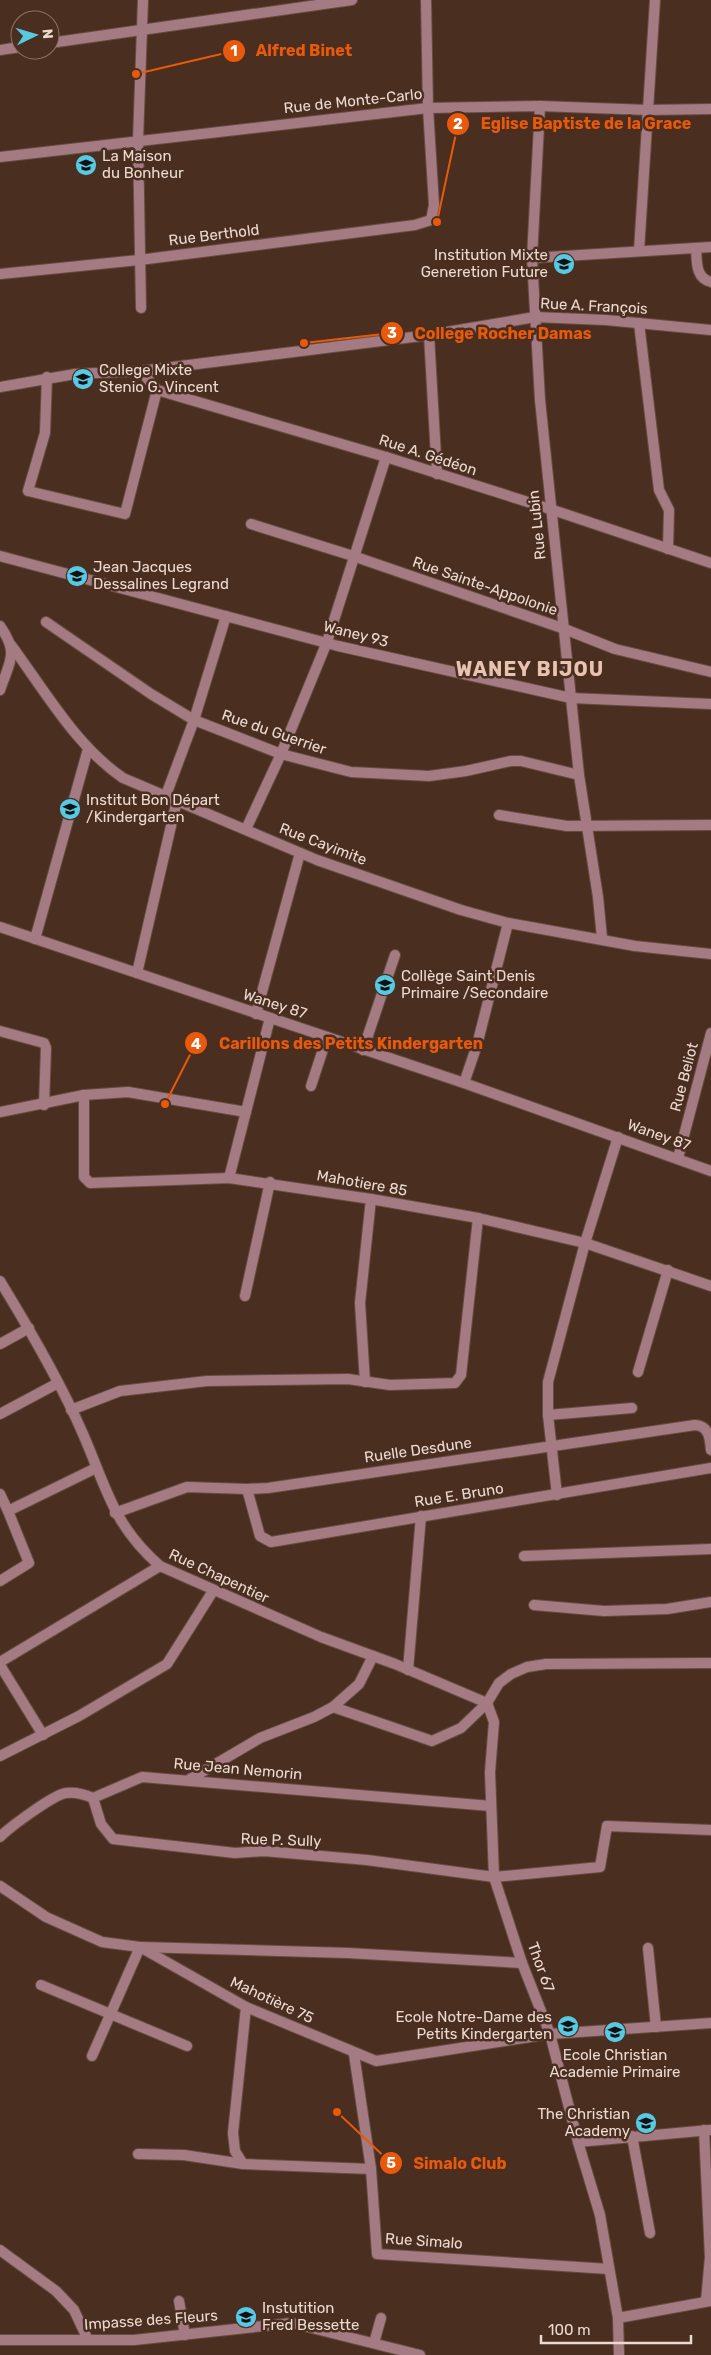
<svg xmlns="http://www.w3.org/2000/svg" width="711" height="2355" viewBox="0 0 711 2355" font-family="Rubik,sans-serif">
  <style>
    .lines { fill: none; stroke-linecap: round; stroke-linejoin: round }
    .minor-casing { stroke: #674d40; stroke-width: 12 }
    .tertiary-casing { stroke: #674d40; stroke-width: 12 }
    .minor { stroke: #a47b83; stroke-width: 10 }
    .tertiary { stroke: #a47b83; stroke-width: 10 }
    .labels { text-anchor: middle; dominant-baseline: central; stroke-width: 5; stroke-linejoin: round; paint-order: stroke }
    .street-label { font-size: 15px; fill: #ecd9d0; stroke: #4a2e20 }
    .poi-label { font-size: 15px; fill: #ecd9d0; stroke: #4a2e20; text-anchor: start }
    .district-label { font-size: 20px; font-weight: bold; letter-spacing: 1px; fill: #e7c3b2; stroke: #4a2e20 }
    .leader { fill: none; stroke: #e8590c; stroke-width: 2 }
    .callout-dot { fill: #e8590c; stroke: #4a2e20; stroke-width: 2 }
    .mark-label { font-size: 15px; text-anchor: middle; font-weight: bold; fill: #fff }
    .callout-label { font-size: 16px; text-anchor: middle; font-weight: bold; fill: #e8590c; stroke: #4a2e20; stroke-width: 5; stroke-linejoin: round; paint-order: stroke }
  </style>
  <rect width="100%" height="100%" fill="#4a2e20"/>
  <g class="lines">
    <!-- minor casing -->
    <g class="minor-casing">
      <g id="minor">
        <polyline points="540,106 532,258 540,400 579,775 598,897 602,938"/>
        <polyline points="0,157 428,108 540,106 648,110 711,109"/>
        <path d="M 696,248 C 697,261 695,278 711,282"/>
        <polyline points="639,251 655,0"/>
        <polyline points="532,258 711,247"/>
        <polyline points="0,274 139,260 415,225 431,220 434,205 428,108 426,0"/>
        <polyline points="141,308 138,140 143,0"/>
        <polyline points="639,323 659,490 669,510 668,549"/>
        <polyline points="429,335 437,474"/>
        <polyline points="141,371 157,390 386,457 550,509 711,563"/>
        <polyline points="47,377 45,433 28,491 125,514 157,390"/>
        <polyline points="0,387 75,374 141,371 429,335 535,317 606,320 711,330"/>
        <polyline points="251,524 353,556 562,628 615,649 711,672"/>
        <polyline points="46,622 151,694 194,720 281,754 351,772 429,776 466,771 511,761 521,761 579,775"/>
        <path d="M 11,645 C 45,691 76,746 123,778 L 317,860 L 461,910 L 508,923 L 635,946 L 711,954"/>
        <polyline points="166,795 194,720 226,616"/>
        <polyline points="499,815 567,826 711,825"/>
        <polyline points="246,829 281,754 327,642 386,457"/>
        <polyline points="35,939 88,749"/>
        <polyline points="137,973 177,800"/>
        <polyline points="256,1014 300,853"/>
        <polyline points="0,1031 44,1043 46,1048 44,1105"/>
        <polyline points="363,1050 395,955"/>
        <polyline points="464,1083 477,1045 508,923"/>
        <polyline points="311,1086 327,1037"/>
        <polyline points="84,1095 84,1177 90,1183 229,1178 371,1199 478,1218 585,1243 711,1286"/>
        <polyline points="0,1112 84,1095 128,1092 246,1112"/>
        <polyline points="229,1178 270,1018"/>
        <polyline points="245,1296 270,1182"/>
        <polyline points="0,1344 29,1328"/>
        <polyline points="638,1372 668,1270"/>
        <polyline points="365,1382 360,1303 371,1199"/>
        <polyline points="71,1410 120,1391 207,1381 348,1379 390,1385 455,1383 461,1375 478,1218"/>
        <polyline points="0,1414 58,1383"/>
        <polyline points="548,1415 632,1408"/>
        <polyline points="247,1489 260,1536 271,1542 711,1468"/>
        <polyline points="0,1494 8,1511 96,1468"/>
        <polyline points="557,1495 548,1415 548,1382 585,1243 618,1137"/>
        <path d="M 115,1513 L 187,1487 L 247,1489 L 268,1488 L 695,1425 C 709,1426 710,1438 711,1450"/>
        <polyline points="524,1556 711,1549"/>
        <polyline points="0,1581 29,1563 8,1511"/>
        <polyline points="534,1605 604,1611 667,1609 711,1602"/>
        <polyline points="0,1662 160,1566"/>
        <polyline points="0,1665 43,1735"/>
        <polyline points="408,1670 421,1516"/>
        <polyline points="333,1707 432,1741 461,1728 487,1703 499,1683 511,1674 527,1667 546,1664 711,1663"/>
        <polyline points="0,1756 79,1716 167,1664 213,1591"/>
        <polyline points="190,1779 260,1738 314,1717 333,1707 359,1684 373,1656"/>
        <polyline points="93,1798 101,1824 113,1839 235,1853 264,1851 367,1860 494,1877 600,1867 607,1826 711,1830"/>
        <path d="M 0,1837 C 10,1827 53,1795 66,1793 C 76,1792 84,1794 93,1798 L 142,1777 L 491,1806"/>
        <polyline points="0,1886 46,1917 102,1942 140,1947 246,2007 376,2061 550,2034 711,2023"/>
        <polyline points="648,1948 656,2027"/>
        <polyline points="41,1985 187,2046"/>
        <polyline points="354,2054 371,2169 377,2254 609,2269"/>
        <polyline points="92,2056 140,1947 348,1953 522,1963"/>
        <polyline points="704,2130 710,2257 706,2301"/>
        <polyline points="632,2136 650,2233"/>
        <polyline points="578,2142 710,2130"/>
        <polyline points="138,2154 184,2155 243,2164 371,2169"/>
        <polyline points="243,2164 235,2151 233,2133 246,2007"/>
        <polyline points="0,2250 56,2291 74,2310 88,2340"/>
        <polyline points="179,2301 185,2335"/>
        <polyline points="618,2318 711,2301"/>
        <polyline points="0,2340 134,2340 292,2323 420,2355"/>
        <polyline points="374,2343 381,2318"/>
      </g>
    </g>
    <!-- tertiary casing -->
    <g class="tertiary-casing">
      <g id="tertiary">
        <polyline points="50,43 352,0"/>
        <polyline points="0,50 20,47"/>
        <polyline points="0,556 338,646 571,698 711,704"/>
        <path d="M 0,626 C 19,653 10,661 0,690"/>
        <polyline points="0,927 464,1083 711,1171"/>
        <polyline points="678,1158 711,1033"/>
        <path d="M 0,1281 C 30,1330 60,1381 83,1434 C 107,1489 113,1525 160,1566 L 321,1637 L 395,1664 L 487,1703 L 494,1722 L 490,1772 L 494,1877 L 522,1963 L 550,2034 L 578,2142 L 600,2215 L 618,2318 L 619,2355"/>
      </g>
    </g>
    <!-- minor -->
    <use href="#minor" class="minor"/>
    <!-- tertiary -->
    <use href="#tertiary" class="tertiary"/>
  </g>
  <!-- icons -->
  <defs>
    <g id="school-disc" transform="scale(1.125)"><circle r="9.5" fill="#57c9e2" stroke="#4a2e20"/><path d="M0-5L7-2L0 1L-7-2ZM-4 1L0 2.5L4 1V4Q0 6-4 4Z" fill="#111"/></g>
  </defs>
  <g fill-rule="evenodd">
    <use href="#school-disc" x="86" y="165"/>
    <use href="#school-disc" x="564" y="264"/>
    <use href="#school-disc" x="83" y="379"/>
    <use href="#school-disc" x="77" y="576"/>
    <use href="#school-disc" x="70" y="809"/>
    <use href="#school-disc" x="385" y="985"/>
    <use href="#school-disc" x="568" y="2026"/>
    <use href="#school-disc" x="615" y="2032"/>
    <use href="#school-disc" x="646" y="2123"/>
    <use href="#school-disc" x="246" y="2317"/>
  </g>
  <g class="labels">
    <!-- street labels -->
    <g class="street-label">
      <text transform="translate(353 101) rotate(-6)">Rue de Monte-Carlo</text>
      <text transform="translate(214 235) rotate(-7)">Rue Berthold</text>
      <text transform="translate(594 306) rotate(3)">Rue A. François</text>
      <text transform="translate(428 455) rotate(18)">Rue A. Gédéon</text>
      <text transform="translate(537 525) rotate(-96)">Rue Lubin</text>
      <text transform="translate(485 586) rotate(19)">Rue Sainte-Appolonie</text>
      <text transform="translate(356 634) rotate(14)">Waney 93</text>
      <text transform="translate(274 732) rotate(19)">Rue du Guerrier</text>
      <text transform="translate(323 844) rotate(21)">Rue Cayimite</text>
      <text transform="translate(275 1004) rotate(18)">Waney 87</text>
      <text transform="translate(684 1077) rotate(-75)">Rue Beliot</text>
      <text transform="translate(659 1135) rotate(20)">Waney 87</text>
      <text transform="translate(362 1183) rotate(10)">Mahotiere 85</text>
      <text transform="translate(418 1450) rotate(-8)">Ruelle Desdune</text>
      <text transform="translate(459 1495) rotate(-9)">Rue E. Bruno</text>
      <text transform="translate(219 1576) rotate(25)">Rue Chapentier</text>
      <text transform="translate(238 1769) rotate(5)">Rue Jean Nemorin</text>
      <text transform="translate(281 1840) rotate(2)">Rue P. Sully</text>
      <text transform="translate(541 1967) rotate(70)">Thor 67</text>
      <text transform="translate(272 2000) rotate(25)">Mahotière 75</text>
      <text transform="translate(424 2241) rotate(4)">Rue Simalo</text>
      <text transform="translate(151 2320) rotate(-4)">Impasse des Fleurs</text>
    </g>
    <!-- poi labels -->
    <g class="poi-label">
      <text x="102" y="156">La Maison<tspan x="102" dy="17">du Bonheur</tspan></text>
      <text x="548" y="255" text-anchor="end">Institution Mixte<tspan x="548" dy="17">Generetion Future</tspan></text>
      <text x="99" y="370">College Mixte<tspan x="99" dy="17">Stenio G. Vincent</tspan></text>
      <text x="93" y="567">Jean Jacques<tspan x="93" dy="17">Dessalines Legrand</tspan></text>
      <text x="86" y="800">Institut Bon Départ<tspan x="86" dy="17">/Kindergarten</tspan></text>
      <text x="401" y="976">Collège Saint Denis<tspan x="401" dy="17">Primaire /Secondaire</tspan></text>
      <text x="552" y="2017" text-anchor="end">Ecole Notre-Dame des<tspan x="552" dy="17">Petits Kindergarten</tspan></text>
      <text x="615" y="2055" text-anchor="middle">Ecole Christian<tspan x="615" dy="17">Academie Primaire</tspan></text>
      <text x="630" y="2114" text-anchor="end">The Christian<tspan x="630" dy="17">Academy</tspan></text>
      <text x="262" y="2308">Instutition<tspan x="262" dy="17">Fred Bessette</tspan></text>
    </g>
    <!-- district labels -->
    <g class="district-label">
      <text x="530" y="669">WANEY BIJOU</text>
    </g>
  </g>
  <!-- callouts -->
  <path class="leader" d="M136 74L234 51M437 222L458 124M304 343L392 333M165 1104L196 1043M337 2112L391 2163"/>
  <g class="callout-dot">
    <circle cx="136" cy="74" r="5"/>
    <circle cx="437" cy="222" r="5"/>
    <circle cx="304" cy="343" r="5"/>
    <circle cx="165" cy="1104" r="5"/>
    <circle cx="337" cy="2112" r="5"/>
    <circle cx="234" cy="51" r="12"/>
    <circle cx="458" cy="124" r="12"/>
    <circle cx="392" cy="333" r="12"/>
    <circle cx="196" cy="1043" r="12"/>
    <circle cx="391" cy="2163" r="12"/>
  </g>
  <g class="mark-label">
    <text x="234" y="56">1</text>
    <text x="458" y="129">2</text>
    <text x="392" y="338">3</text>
    <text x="196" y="1049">4</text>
    <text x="391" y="2168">5</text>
  </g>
  <g class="callout-label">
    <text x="304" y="56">Alfred Binet</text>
    <text x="586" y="129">Eglise Baptiste de la Grace</text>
    <text x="503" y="339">College Rocher Damas</text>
    <text x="351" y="1049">Carillons des Petits Kindergarten</text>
    <text x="460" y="2169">Simalo Club</text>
  </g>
  <!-- north arrow -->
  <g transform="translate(35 35) rotate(85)"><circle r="24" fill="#4a2e20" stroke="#8b7266"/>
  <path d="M0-4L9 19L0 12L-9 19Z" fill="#57c9e2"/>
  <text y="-8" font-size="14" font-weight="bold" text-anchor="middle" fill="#ecd9d0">N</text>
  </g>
  <!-- scale -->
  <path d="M541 2335v8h150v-8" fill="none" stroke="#ecd9d0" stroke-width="2.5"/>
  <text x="548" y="2335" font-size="15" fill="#ecd9d0" stroke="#4a2e20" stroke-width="4" paint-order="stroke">100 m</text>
</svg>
